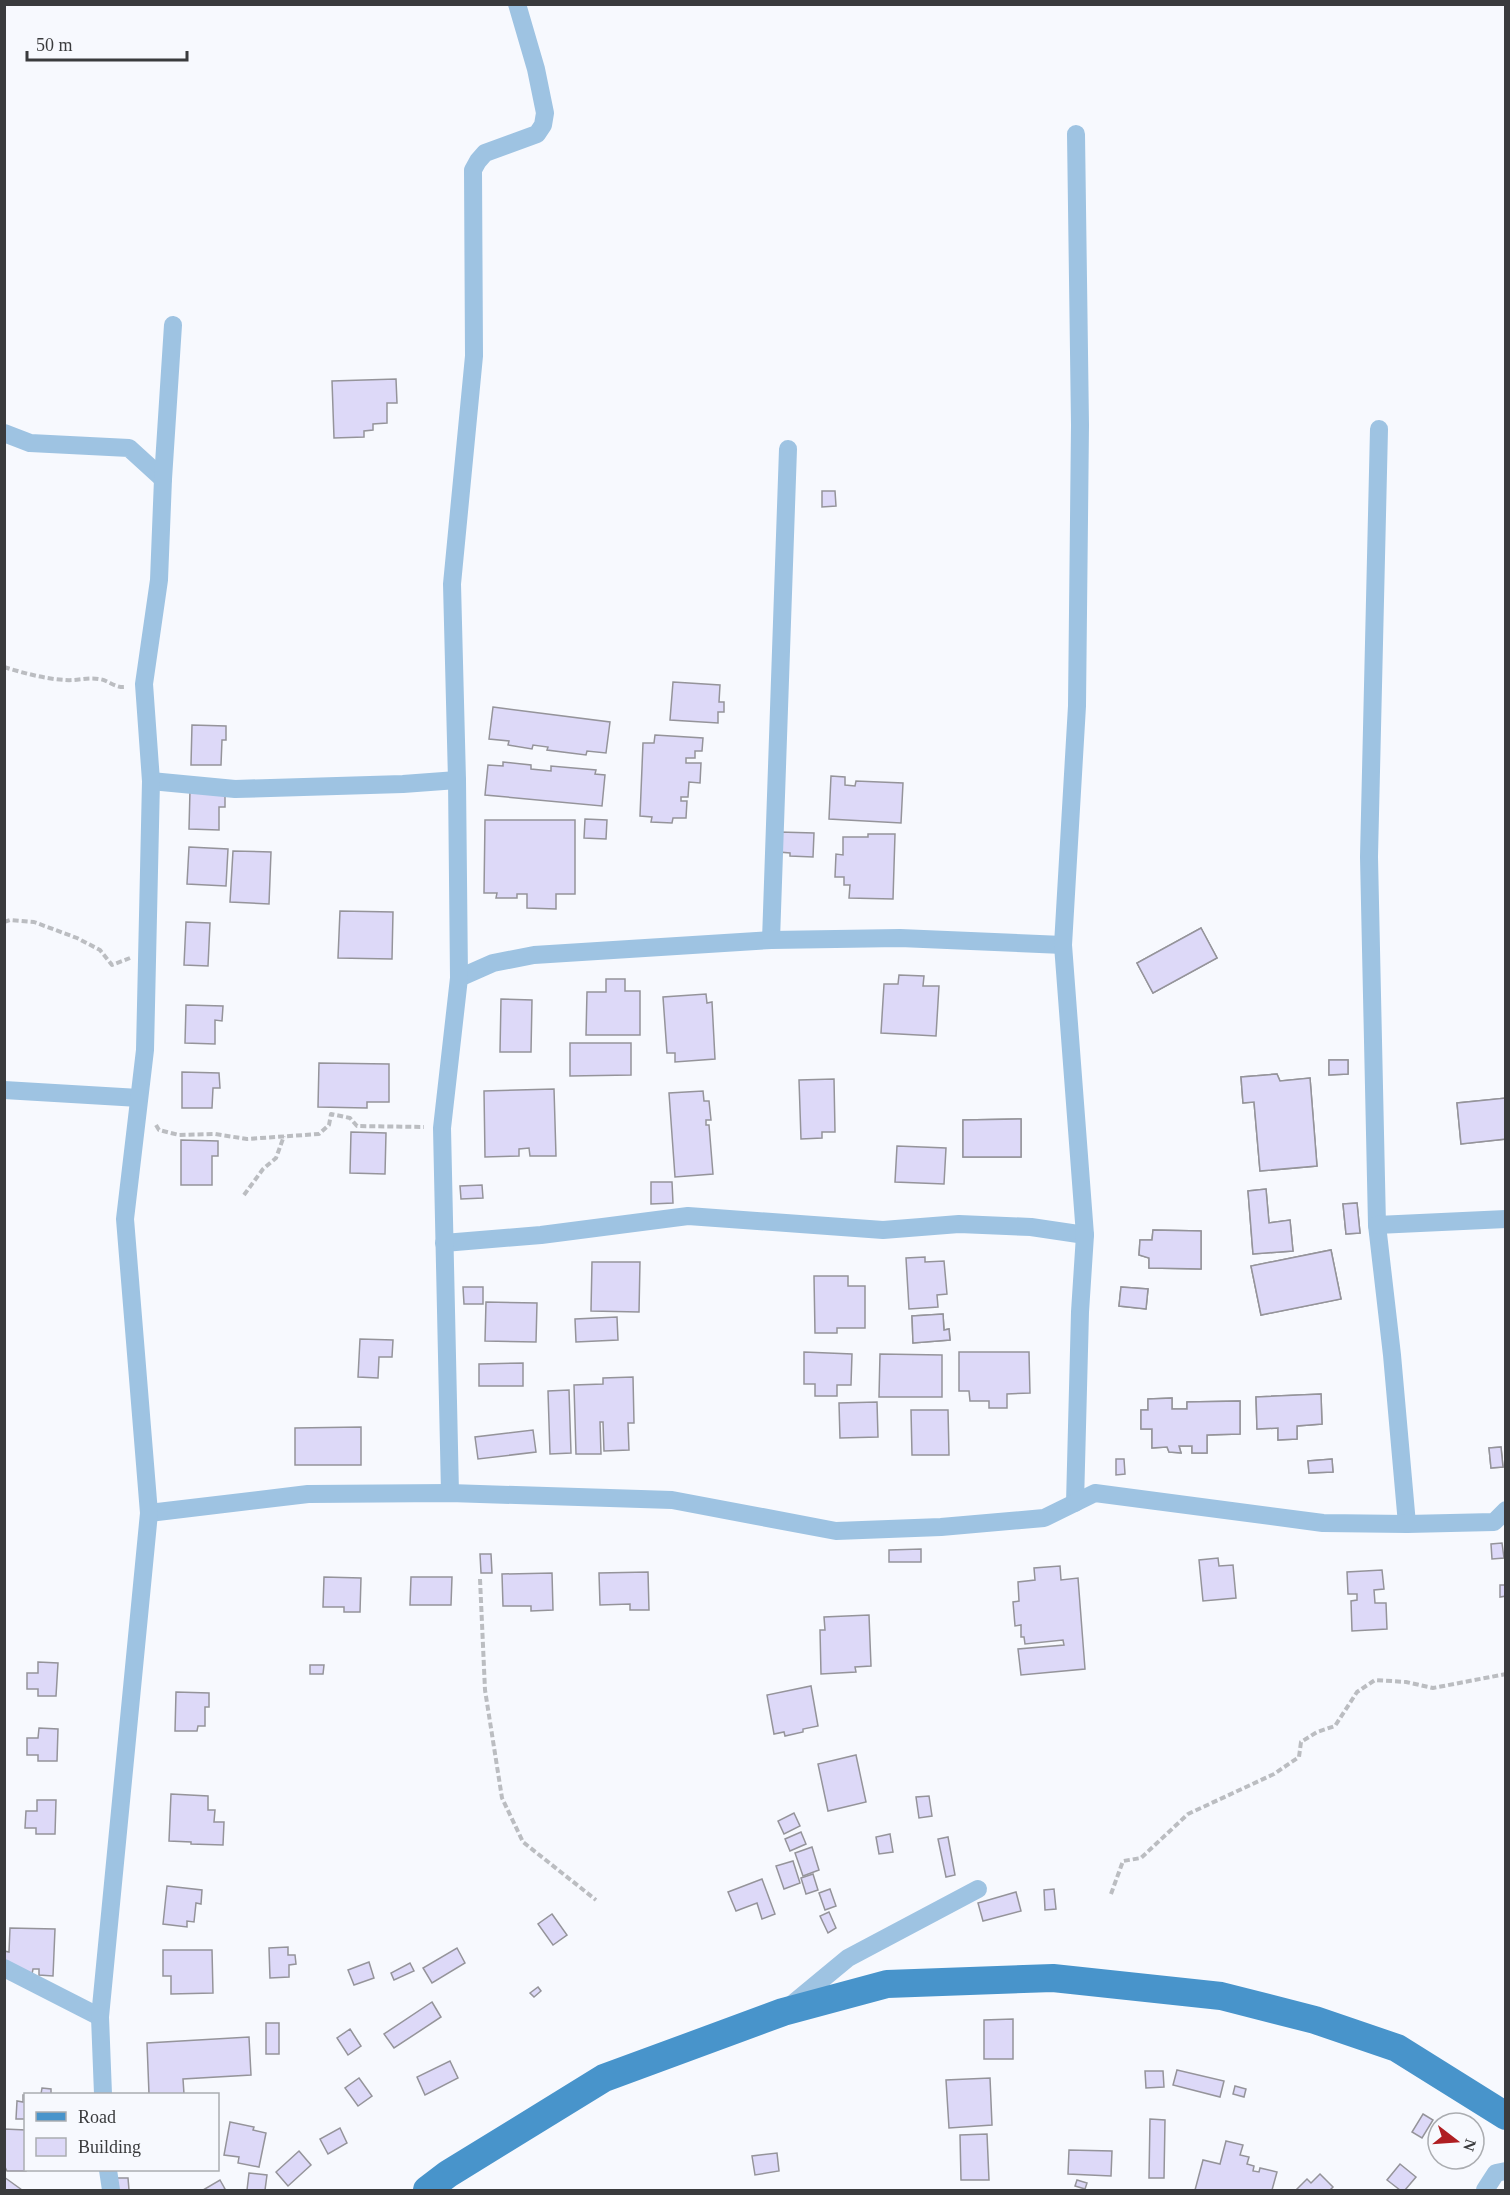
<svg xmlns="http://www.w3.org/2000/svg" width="1510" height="2195" viewBox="0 0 1510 2195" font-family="Georgia,serif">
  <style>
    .building { fill: #ddd9f8; stroke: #95949a; stroke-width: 1.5 }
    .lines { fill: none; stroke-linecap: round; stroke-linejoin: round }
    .path { stroke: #bbbdc1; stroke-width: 4; stroke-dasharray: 6 3; stroke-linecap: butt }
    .minor { stroke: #9ec3e2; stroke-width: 18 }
    .primary { stroke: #4894cb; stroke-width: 28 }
  </style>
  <rect width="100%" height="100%" fill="#f7f9fe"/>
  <!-- building -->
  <g class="building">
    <polygon points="396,379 397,403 387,403 387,423 373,424 373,430 364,431 364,437 334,438 332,381"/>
    <polygon points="822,491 835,491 836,506 822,507"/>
    <polygon points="673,682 720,685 719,702 724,702 724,712 718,712 718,723 670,720"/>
    <polygon points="493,707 610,722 606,753 587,751 586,755 547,750 548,747 533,745 532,749 508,745 509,741 489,739"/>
    <polygon points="192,725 226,726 226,740 222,740 221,765 191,765"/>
    <polygon points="655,735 703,738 702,751 695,751 695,758 686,758 686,763 701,763 700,783 689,782 688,797 681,797 681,801 687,801 686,818 673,818 672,823 651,822 652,817 640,816 643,743 654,743"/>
    <polygon points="503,762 531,765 531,769 551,771 551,766 596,770 595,774 605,775 602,806 485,795 488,765 503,766"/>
    <polygon points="831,776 845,777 845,785 855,786 856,781 903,783 901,823 829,819"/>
    <polygon points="190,790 225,792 225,807 219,807 219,830 189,829"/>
    <polygon points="585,819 607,820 606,839 584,838"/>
    <polygon points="485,820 575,820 575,894 556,894 556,909 527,908 527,894 517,894 517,898 496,898 497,893 484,893"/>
    <polygon points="779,832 814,833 813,857 790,856 790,853 779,852"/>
    <polygon points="868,834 895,834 893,899 849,898 850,885 844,885 844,877 835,877 836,854 843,855 843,837 868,837"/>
    <polygon points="189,847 228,849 226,886 187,884"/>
    <polygon points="233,851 271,852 269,904 230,902"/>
    <polygon points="340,911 393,912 392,959 338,958"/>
    <polygon points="186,922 210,923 208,966 184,965"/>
    <polygon points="1201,928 1217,958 1153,993 1137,963"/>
    <polygon points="1201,928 1217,958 1153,993 1137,963"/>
    <polygon points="899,975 924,976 923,986 939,986 936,1036 881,1033 884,984 898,984"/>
    <polygon points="606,979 625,979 625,991 640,991 640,1035 586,1035 587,992 606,992"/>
    <polygon points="706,994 707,1003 712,1002 715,1059 675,1062 675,1053 667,1053 663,997"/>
    <polygon points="501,999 532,1000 531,1052 500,1052"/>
    <polygon points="186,1005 223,1006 222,1021 215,1020 215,1044 185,1043"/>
    <polygon points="570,1043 631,1043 631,1075 570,1076"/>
    <polygon points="1329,1060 1348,1060 1348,1074 1329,1075"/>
    <polygon points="1329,1060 1348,1060 1348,1074 1329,1075"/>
    <polygon points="319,1063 389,1064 389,1102 367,1102 367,1108 318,1107"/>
    <polygon points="182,1072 219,1073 220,1088 213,1088 212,1108 182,1108"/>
    <polygon points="1277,1074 1280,1081 1310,1078 1317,1166 1260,1171 1254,1102 1243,1103 1241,1077"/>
    <polygon points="1277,1074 1280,1081 1310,1078 1317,1166 1260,1171 1254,1102 1243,1103 1241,1077"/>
    <polygon points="834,1079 835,1132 822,1132 822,1138 801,1139 799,1080"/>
    <polygon points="554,1089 556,1156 530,1156 529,1148 519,1149 519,1156 485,1157 484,1091"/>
    <polygon points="703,1091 704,1101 709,1101 711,1120 706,1120 706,1125 709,1125 713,1174 675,1177 669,1093"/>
    <polygon points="1506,1098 1506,1139 1461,1144 1457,1103"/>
    <polygon points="1506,1098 1506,1139 1461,1144 1457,1103"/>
    <polygon points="1021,1119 1021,1157 963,1157 963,1120"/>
    <polygon points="1021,1119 1021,1157 963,1157 963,1120"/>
    <polygon points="351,1132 386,1133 385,1174 350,1173"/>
    <polygon points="181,1140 218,1141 218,1156 212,1156 212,1185 181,1185"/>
    <polygon points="897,1146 946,1148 944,1184 895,1182"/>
    <polygon points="651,1182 672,1182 673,1203 651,1204"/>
    <polygon points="482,1185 483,1198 461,1199 460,1186"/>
    <polygon points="1266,1189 1269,1223 1290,1220 1293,1251 1253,1254 1248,1191"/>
    <polygon points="1266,1189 1269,1223 1290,1220 1293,1251 1253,1254 1248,1191"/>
    <polygon points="1357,1203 1360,1233 1346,1234 1343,1204"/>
    <polygon points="1357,1203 1360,1233 1346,1234 1343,1204"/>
    <polygon points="1153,1230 1201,1231 1201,1269 1149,1268 1149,1258 1139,1255 1140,1240 1152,1240"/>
    <polygon points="1153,1230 1201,1231 1201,1269 1149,1268 1149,1258 1139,1255 1140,1240 1152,1240"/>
    <polygon points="1331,1250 1341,1299 1261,1315 1251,1266"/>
    <polygon points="1331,1250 1341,1299 1261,1315 1251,1266"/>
    <polygon points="925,1257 925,1262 944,1261 947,1294 937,1295 938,1307 909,1309 906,1258"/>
    <polygon points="592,1262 640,1262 639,1312 591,1311"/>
    <polygon points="814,1276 848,1276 848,1286 865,1286 865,1328 837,1328 837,1333 815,1333"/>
    <polygon points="463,1287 483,1287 483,1304 464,1304"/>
    <polygon points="1121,1287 1148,1289 1146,1309 1119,1306"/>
    <polygon points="1121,1287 1148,1289 1146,1309 1119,1306"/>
    <polygon points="486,1302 537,1303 536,1342 485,1341"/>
    <polygon points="943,1314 944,1330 949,1329 950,1340 913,1343 912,1316"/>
    <polygon points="943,1314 944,1330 949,1329 950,1340 913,1343 912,1316"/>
    <polygon points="617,1317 618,1340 576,1342 575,1319"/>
    <polygon points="360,1339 393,1340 392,1357 379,1357 378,1378 358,1377"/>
    <polygon points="804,1352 852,1354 851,1385 837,1385 837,1396 815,1396 815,1384 804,1384"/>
    <polygon points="959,1352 1029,1352 1030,1393 1007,1394 1007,1408 989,1408 989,1401 970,1401 969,1391 959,1391"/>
    <polygon points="880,1354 942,1355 942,1397 879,1397"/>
    <polygon points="523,1363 523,1386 479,1386 479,1364"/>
    <polygon points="633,1377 634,1423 628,1423 629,1450 604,1451 603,1422 600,1422 601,1454 576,1454 574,1385 603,1384 603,1378"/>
    <polygon points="569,1390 571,1453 550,1454 548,1391"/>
    <polygon points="1321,1394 1322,1424 1297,1426 1297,1439 1278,1440 1278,1428 1257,1429 1256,1397"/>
    <polygon points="1321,1394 1322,1424 1297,1426 1297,1439 1278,1440 1278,1428 1257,1429 1256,1397"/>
    <polygon points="1172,1398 1172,1409 1187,1409 1187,1402 1240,1401 1240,1434 1207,1435 1207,1453 1192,1453 1192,1446 1179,1446 1181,1453 1169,1452 1167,1447 1152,1448 1152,1429 1141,1429 1141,1410 1148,1410 1148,1399"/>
    <polygon points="1172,1398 1172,1409 1187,1409 1187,1402 1240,1401 1240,1434 1207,1435 1207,1453 1192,1453 1192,1446 1179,1446 1181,1453 1169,1452 1167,1447 1152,1448 1152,1429 1141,1429 1141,1410 1148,1410 1148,1399"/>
    <polygon points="877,1402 878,1437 840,1438 839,1403"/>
    <polygon points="911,1410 948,1410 949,1455 912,1455"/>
    <polygon points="361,1427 361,1465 295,1465 295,1428"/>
    <polygon points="533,1430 536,1452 478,1459 475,1437"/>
    <polygon points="1501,1447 1503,1467 1491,1468 1489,1448"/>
    <polygon points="1501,1447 1503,1467 1491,1468 1489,1448"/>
    <polygon points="1116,1459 1124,1459 1125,1474 1116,1475"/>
    <polygon points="1332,1459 1333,1472 1309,1473 1308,1461"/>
    <polygon points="1332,1459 1333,1472 1309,1473 1308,1461"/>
    <polygon points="1502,1543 1504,1558 1492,1559 1491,1544"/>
    <polygon points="921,1549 921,1562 889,1562 889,1550"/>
    <polygon points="480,1554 491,1554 492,1573 481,1573"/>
    <polygon points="1218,1558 1219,1566 1233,1565 1236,1598 1203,1601 1199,1560"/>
    <polygon points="1060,1566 1061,1580 1078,1578 1085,1669 1021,1675 1018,1649 1064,1645 1063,1640 1025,1644 1024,1637 1021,1637 1021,1625 1015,1626 1013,1602 1019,1601 1018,1582 1035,1580 1034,1568"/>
    <polygon points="1382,1570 1384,1589 1374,1590 1375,1603 1386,1603 1387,1629 1352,1631 1351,1601 1357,1600 1357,1594 1348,1594 1347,1572"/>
    <polygon points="648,1572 649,1610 630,1610 630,1604 600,1605 599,1573"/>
    <polygon points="552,1573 553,1610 531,1611 531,1606 503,1606 502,1574"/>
    <polygon points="324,1577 361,1578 360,1612 344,1612 344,1607 323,1607"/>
    <polygon points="411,1577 452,1577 451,1605 410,1605"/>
    <polygon points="1500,1585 1506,1585 1506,1596 1500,1597"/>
    <polygon points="869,1615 871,1666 855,1667 856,1672 821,1674 820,1630 825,1630 824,1617"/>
    <polygon points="38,1662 58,1663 56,1696 38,1696 38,1689 27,1689 27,1673 38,1673"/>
    <polygon points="310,1665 324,1665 323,1674 310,1674"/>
    <polygon points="811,1686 818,1726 803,1729 803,1732 785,1736 784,1732 774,1734 767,1695"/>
    <polygon points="176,1692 209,1693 209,1707 205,1707 205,1726 198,1726 197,1731 175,1731"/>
    <polygon points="39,1728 58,1729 57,1761 38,1761 38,1755 27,1755 27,1738 38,1738"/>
    <polygon points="856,1755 866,1802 828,1811 818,1764"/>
    <polygon points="171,1794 208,1796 208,1810 215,1810 214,1822 224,1822 223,1845 191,1844 191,1842 169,1841"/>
    <polygon points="929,1796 932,1816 919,1818 916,1797"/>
    <polygon points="37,1800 56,1800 55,1834 36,1834 36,1828 25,1828 26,1811 37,1811"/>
    <polygon points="794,1813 800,1826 784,1834 778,1821"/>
    <polygon points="801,1832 806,1844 790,1851 785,1839"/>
    <polygon points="890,1834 893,1852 879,1854 876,1837"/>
    <polygon points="948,1837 955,1875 946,1877 938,1839"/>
    <polygon points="812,1847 819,1870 803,1876 795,1853"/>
    <polygon points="793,1861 800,1883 784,1889 776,1866"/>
    <polygon points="813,1874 818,1890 806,1894 801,1878"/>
    <polygon points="762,1879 775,1914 762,1919 757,1903 736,1911 728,1892"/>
    <polygon points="167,1886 202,1890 201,1904 196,1903 194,1922 187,1921 187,1927 163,1924"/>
    <polygon points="830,1889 836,1906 825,1910 819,1893"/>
    <polygon points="1054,1889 1056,1909 1045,1910 1044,1890"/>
    <polygon points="1016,1892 1021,1911 983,1921 978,1903"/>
    <polygon points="829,1912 836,1928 828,1933 820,1916"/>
    <polygon points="552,1914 567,1935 553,1945 538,1924"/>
    <polygon points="10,1928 55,1929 53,1976 39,1975 39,1969 33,1969 32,1974 4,1967 4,1951 9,1952"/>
    <polygon points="288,1947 288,1955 295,1955 296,1964 289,1965 289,1977 270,1978 269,1948"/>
    <polygon points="457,1948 465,1963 432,1983 423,1968"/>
    <polygon points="163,1950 212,1950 213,1993 171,1994 171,1976 163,1976"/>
    <polygon points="369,1962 374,1978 354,1985 348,1970"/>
    <polygon points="410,1963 414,1971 394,1980 391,1973"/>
    <polygon points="538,1987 541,1991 534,1997 530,1993"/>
    <polygon points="432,2002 441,2017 394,2048 384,2034"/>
    <polygon points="1013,2019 1013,2059 984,2059 984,2020"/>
    <rect x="266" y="2023" width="13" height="31"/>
    <polygon points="350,2029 361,2046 348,2055 337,2038"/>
    <polygon points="249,2037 251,2075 183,2079 184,2094 149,2094 147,2043"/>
    <polygon points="450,2061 458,2078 425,2095 417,2077"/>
    <polygon points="1177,2070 1224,2081 1220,2097 1173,2085"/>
    <polygon points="1145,2071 1163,2071 1164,2087 1146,2088"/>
    <polygon points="359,2078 372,2096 358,2106 345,2088"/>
    <polygon points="990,2078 992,2125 949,2128 946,2080"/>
    <polygon points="1235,2086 1246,2089 1244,2097 1233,2094"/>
    <polygon points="42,2088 51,2089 51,2094 41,2094"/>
    <polygon points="23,2095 26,2095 26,2119 16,2119 17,2101 23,2102"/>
    <polygon points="1423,2114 1433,2120 1422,2138 1412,2132"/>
    <polygon points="1150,2119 1165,2120 1164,2178 1149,2178"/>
    <polygon points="230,2122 254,2127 253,2130 266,2133 259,2167 238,2163 239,2157 224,2155"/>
    <polygon points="340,2128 347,2143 328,2154 320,2139"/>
    <polygon points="4,2129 26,2130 26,2171 7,2171 4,2165"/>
    <polygon points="987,2134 989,2180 961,2180 960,2135"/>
    <polygon points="1226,2141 1243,2145 1240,2155 1249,2157 1247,2164 1254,2166 1253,2171 1259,2172 1260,2168 1277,2172 1272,2190 1195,2190 1203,2160 1220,2164"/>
    <polygon points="1069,2150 1112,2151 1111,2176 1068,2174"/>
    <polygon points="299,2151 311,2165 288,2186 276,2172"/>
    <polygon points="777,2153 779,2171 755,2175 752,2156"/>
    <polygon points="1400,2164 1416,2177 1405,2190 1400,2190 1387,2180"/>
    <polygon points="249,2173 267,2175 265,2190 247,2190"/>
    <polygon points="1320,2174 1333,2187 1330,2190 1296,2190 1307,2179 1311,2183"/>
    <polygon points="4,2177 22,2190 4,2190"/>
    <polygon points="114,2178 128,2178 129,2190 115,2190"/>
    <polygon points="220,2180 225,2189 223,2190 203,2190"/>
    <polygon points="1077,2180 1087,2183 1085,2189 1075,2186"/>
  </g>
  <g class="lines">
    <!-- path -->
    <g class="path">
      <path d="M 4,667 C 23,673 46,679 65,680 C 77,681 87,677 99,679 C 108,680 115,688 125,687"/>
      <polyline points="4,922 10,920 34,922 77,938 100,950 112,965 130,958"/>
      <polyline points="156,1125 159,1130 179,1135 215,1134 247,1139 319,1134 329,1125 331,1114 350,1118 357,1126 424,1127"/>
      <polyline points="244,1195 263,1169 276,1158 284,1136"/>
      <polyline points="480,1579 485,1690 502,1798 523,1842 596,1900"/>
      <polyline points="1111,1894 1123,1861 1141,1858 1188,1814 1274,1774 1299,1757 1301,1742 1317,1732 1335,1726 1357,1692 1375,1680 1406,1682 1433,1688 1506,1674"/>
    </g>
    <!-- minor -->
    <g class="minor">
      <polyline points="1379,429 1369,857 1377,1225 1392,1355 1407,1524"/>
      <polyline points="4,433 30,443 129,448 163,479"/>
      <polyline points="151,781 235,789 403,784 457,780"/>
      <polyline points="771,940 788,449"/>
      <polyline points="459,978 493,963 534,955 771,940 900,938 1063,945"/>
      <polyline points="4,1090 139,1098"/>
      <polyline points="1377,1225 1506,1219"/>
      <polyline points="444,1243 541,1235 688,1216 883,1230 959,1224 1031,1227 1085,1235"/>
      <polyline points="450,1493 442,1128 459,978 457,780 452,584 474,356 473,170 478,161 485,153 537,134 543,125 545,113 536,69 517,4"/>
      <polyline points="1075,1503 1080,1312 1085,1235 1063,945 1077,706 1080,425 1076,134"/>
      <polyline points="149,1513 308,1494 450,1493 672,1500 836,1531 941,1527 1044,1518 1095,1493 1323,1523 1407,1524 1494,1522 1506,1510"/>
      <polyline points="4,1968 100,2017"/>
      <polyline points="790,2006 848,1958 978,1889"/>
      <polyline points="103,2094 100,2017 149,1513 125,1219 145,1050 151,781 144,684 159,580 163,479 173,325"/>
      <polyline points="108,2170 111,2190"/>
      <polyline points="1485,2190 1496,2173 1506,2171"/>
    </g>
    <!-- primary -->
    <polyline class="primary" points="427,2190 448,2174 604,2078 783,2012 887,1984 1053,1978 1221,1996 1315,2020 1397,2048 1506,2116"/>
  </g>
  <!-- border -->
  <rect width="1510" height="2195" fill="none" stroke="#3a3b3d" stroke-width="12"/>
  <!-- legend -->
  <rect x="24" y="2093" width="195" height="78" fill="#f7f9fe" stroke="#abadb1" stroke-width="1.5"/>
  <rect x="36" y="2112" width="30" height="9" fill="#4894cb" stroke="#abadb1" stroke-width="1.5"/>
  <text x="78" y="2123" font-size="18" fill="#3a3b3d">Road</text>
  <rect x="36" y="2138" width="30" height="18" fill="#ddd9f8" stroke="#abadb1" stroke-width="1.5"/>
  <text x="78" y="2153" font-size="18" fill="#3a3b3d">Building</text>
  <!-- north arrow -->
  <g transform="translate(1456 2141) rotate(107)"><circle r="28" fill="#f7f9fe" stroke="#abadb1" stroke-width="1.5"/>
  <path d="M0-4.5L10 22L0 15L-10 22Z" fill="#af1e22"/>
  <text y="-9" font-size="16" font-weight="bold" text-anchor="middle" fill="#3a3b3d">N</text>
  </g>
  <!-- scale -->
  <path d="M27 51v9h160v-9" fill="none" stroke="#3a3b3d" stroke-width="3"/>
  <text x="36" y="51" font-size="18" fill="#3a3b3d" stroke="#f7f9fe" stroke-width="4.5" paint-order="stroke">50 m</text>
</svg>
